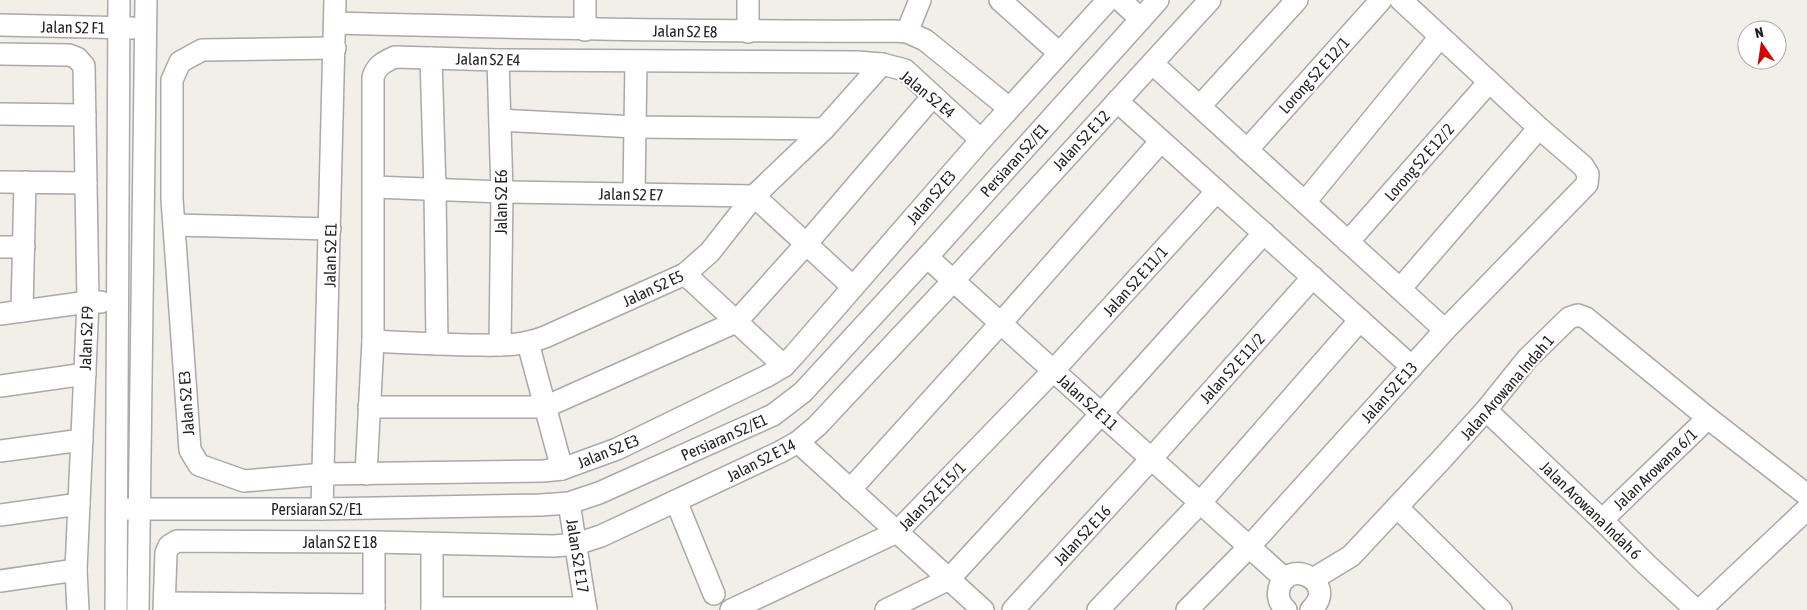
<svg xmlns="http://www.w3.org/2000/svg" width="1807" height="610" viewBox="0 0 1807 610" font-family="'Asap Condensed',sans-serif">
  <style>
    .lines { fill: none; stroke-linecap: round; stroke-linejoin: round }
    .minor-casing { stroke: #a9a9a9; stroke-width: 24 }
    .minor { stroke: #fff; stroke-width: 21 }
    .labels { text-anchor: middle; dominant-baseline: central; stroke-width: 4.5; stroke-linejoin: round; paint-order: stroke }
    .street-label { font-size: 16px; fill: #222; stroke: #fff }
  </style>
  <rect width="100%" height="100%" fill="#f2efe9"/>
  <g class="lines">
    <!-- minor casing -->
    <g class="minor-casing">
      <g id="minor">
        <polyline points="748,0 748,32"/>
        <polyline points="1000,0 1059,53"/>
        <polyline points="1120,0 1141,19"/>
        <path d="M 335,23 C 522,28 708,32 894,31 L 907,32 L 925,40 L 1009,108"/>
        <polyline points="0,25 132,28"/>
        <polyline points="585,30 585,0"/>
        <polyline points="907,32 920,0"/>
        <polyline points="335,48 202,50 180,62 172,80 172,199 190,450 199,465 244,481 324,474 543,471 562,469 617,449 767,376 784,366 795,354 981,140 1108,0"/>
        <polyline points="0,54 69,55 77,58 84,66 88,302 76,570 78,610"/>
        <polyline points="431,58 435,190 437,344"/>
        <polyline points="498,60 502,192 500,345"/>
        <polyline points="1153,64 1445,330"/>
        <polyline points="1117,101 1412,367"/>
        <polyline points="1200,106 1297,0"/>
        <polyline points="0,114 85,115"/>
        <polyline points="500,120 635,127 824,129"/>
        <polyline points="1247,150 1381,0"/>
        <polyline points="0,182 86,183"/>
        <polyline points="374,187 502,192 754,196 853,287"/>
        <polyline points="634,193 636,61"/>
        <polyline points="1305,202 1440,37"/>
        <polyline points="174,225 330,229"/>
        <polyline points="1348,242 1489,82"/>
        <polyline points="0,247 24,247"/>
        <polyline points="927,257 1285,579"/>
        <polyline points="685,274 784,366"/>
        <polyline points="1400,289 1539,128"/>
        <polyline points="22,311 25,182"/>
        <polyline points="0,314 88,302 101,302"/>
        <path d="M 373,341 C 405,343 437,344 469,345 C 498,345 518,347 545,337 L 685,274 L 710,252 L 754,196 L 824,129 L 882,64"/>
        <polyline points="528,343 562,469"/>
        <polyline points="0,386 85,374"/>
        <polyline points="369,407 545,407 736,322 807,243 933,96"/>
        <polyline points="1486,410 1602,520 1647,565 1696,610"/>
        <polyline points="798,442 983,610"/>
        <polyline points="0,451 82,440"/>
        <path d="M 366,474 L 373,341 L 373,77 C 377,65 384,62 395,57 L 498,60 L 857,62 L 882,64 L 905,70 L 981,140"/>
        <polyline points="850,490 1000,324 1161,141"/>
        <polyline points="676,501 714,594"/>
        <polyline points="569,503 586,610"/>
        <polyline points="1397,507 1501,610"/>
        <polyline points="117,509 322,509 541,505 569,503 599,493 773,415 803,392 927,257 1158,0"/>
        <polyline points="322,509 335,0"/>
        <polyline points="0,515 79,504"/>
        <polyline points="1602,520 1708,418"/>
        <polyline points="374,542 374,610"/>
        <polyline points="1313,579 1351,556 1441,460 1486,410 1527,359 1569,318 1578,315 1586,318 1708,418 1807,495"/>
        <polyline points="0,581 76,570"/>
        <polyline points="165,603 374,605"/>
        <polyline points="432,608 586,608"/>
        <polyline points="116,610 119,0"/>
        <polyline points="138,610 146,0"/>
        <polyline points="164,610 166,553 169,546 177,541 374,542 554,546 576,544 601,536 780,452 798,442 817,426 953,281 1210,0"/>
        <polyline points="432,610 432,544"/>
        <polyline points="731,610 897,532 1053,371 1217,191"/>
        <polyline points="886,610 949,579 1101,414 1264,233"/>
        <polyline points="1013,610 1151,459 1313,277"/>
        <polyline points="1098,610 1200,503 1360,320"/>
        <polyline points="1187,610 1249,547 1445,330 1587,184 1588,174 1583,166 1539,128 1401,0"/>
        <path d="M 1286,610 C 1280,604 1277,598 1279,589 C 1287,556 1340,582 1311,610"/>
        <polyline points="1700,610 1807,509"/>
      </g>
    </g>
    <!-- minor -->
    <use href="#minor" class="minor"/>
  </g>
  <g class="labels">
    <!-- street labels -->
    <g class="street-label">
      <text transform="translate(73 27) rotate(1)">Jalan S2 F1</text>
      <text transform="translate(685 31) rotate(1)">Jalan S2 E8</text>
      <text transform="translate(488 59) rotate(1)">Jalan S2 E4</text>
      <text transform="translate(1314 75) rotate(-48)">Lorong S2 E 12/1</text>
      <text transform="translate(928 94) rotate(39)">Jalan S2 E4</text>
      <text transform="translate(1081 140) rotate(-47)">Jalan S2 E 12</text>
      <text transform="translate(1014 160) rotate(-48)">Persiaran S2/E1</text>
      <text transform="translate(1419 162) rotate(-49)">Lorong S2 E 12/2</text>
      <text transform="translate(631 194) rotate(1)">Jalan S2 E7</text>
      <text transform="translate(931 197) rotate(-49)">Jalan S2 E3</text>
      <text transform="translate(501 202) rotate(-90)">Jalan S2 E6</text>
      <text transform="translate(330 255) rotate(-89)">Jalan S2 E1</text>
      <text transform="translate(1135 281) rotate(-48)">Jalan S2 E 11/1</text>
      <text transform="translate(653 288) rotate(-25)">Jalan S2 E5</text>
      <text transform="translate(86 338) rotate(-88)">Jalan S2 F9</text>
      <text transform="translate(1232 368) rotate(-48)">Jalan S2 E 11/2</text>
      <text transform="translate(1507 387) rotate(-49)">Jalan Arowana Indah 1</text>
      <text transform="translate(1389 392) rotate(-48)">Jalan S2 E 13</text>
      <text transform="translate(1088 402) rotate(42)">Jalan S2 E 11</text>
      <text transform="translate(186 403) rotate(-94)">Jalan S2 E3</text>
      <text transform="translate(724 437) rotate(-24)">Persiaran S2/E1</text>
      <text transform="translate(608 451) rotate(-22)">Jalan S2 E3</text>
      <text transform="translate(761 460) rotate(-27)">Jalan S2 E 14</text>
      <text transform="translate(1655 469) rotate(-44)">Jalan Arowana 6/1</text>
      <text transform="translate(932 496) rotate(-46)">Jalan S2 E 15/1</text>
      <text x="317" y="509">Persiaran S2/E1</text>
      <text transform="translate(1591 510) rotate(44)">Jalan Arowana Indah 6</text>
      <text transform="translate(1082 535) rotate(-47)">Jalan S2 E 16</text>
      <text x="340" y="542">Jalan S2 E 18</text>
      <text transform="translate(578 556) rotate(81)">Jalan S2 E 17</text>
    </g>
  </g>
  <!-- north arrow -->
  <g transform="translate(1762 45) rotate(347)"><circle r="24" fill="#ffffff" stroke="#a7a7a7"/>
  <path d="M0-4L9 19L0 12L-9 19Z" fill="#d40000"/>
  <text y="-8" font-size="14" font-weight="bold" text-anchor="middle" fill="#222222">N</text>
  </g>
</svg>
